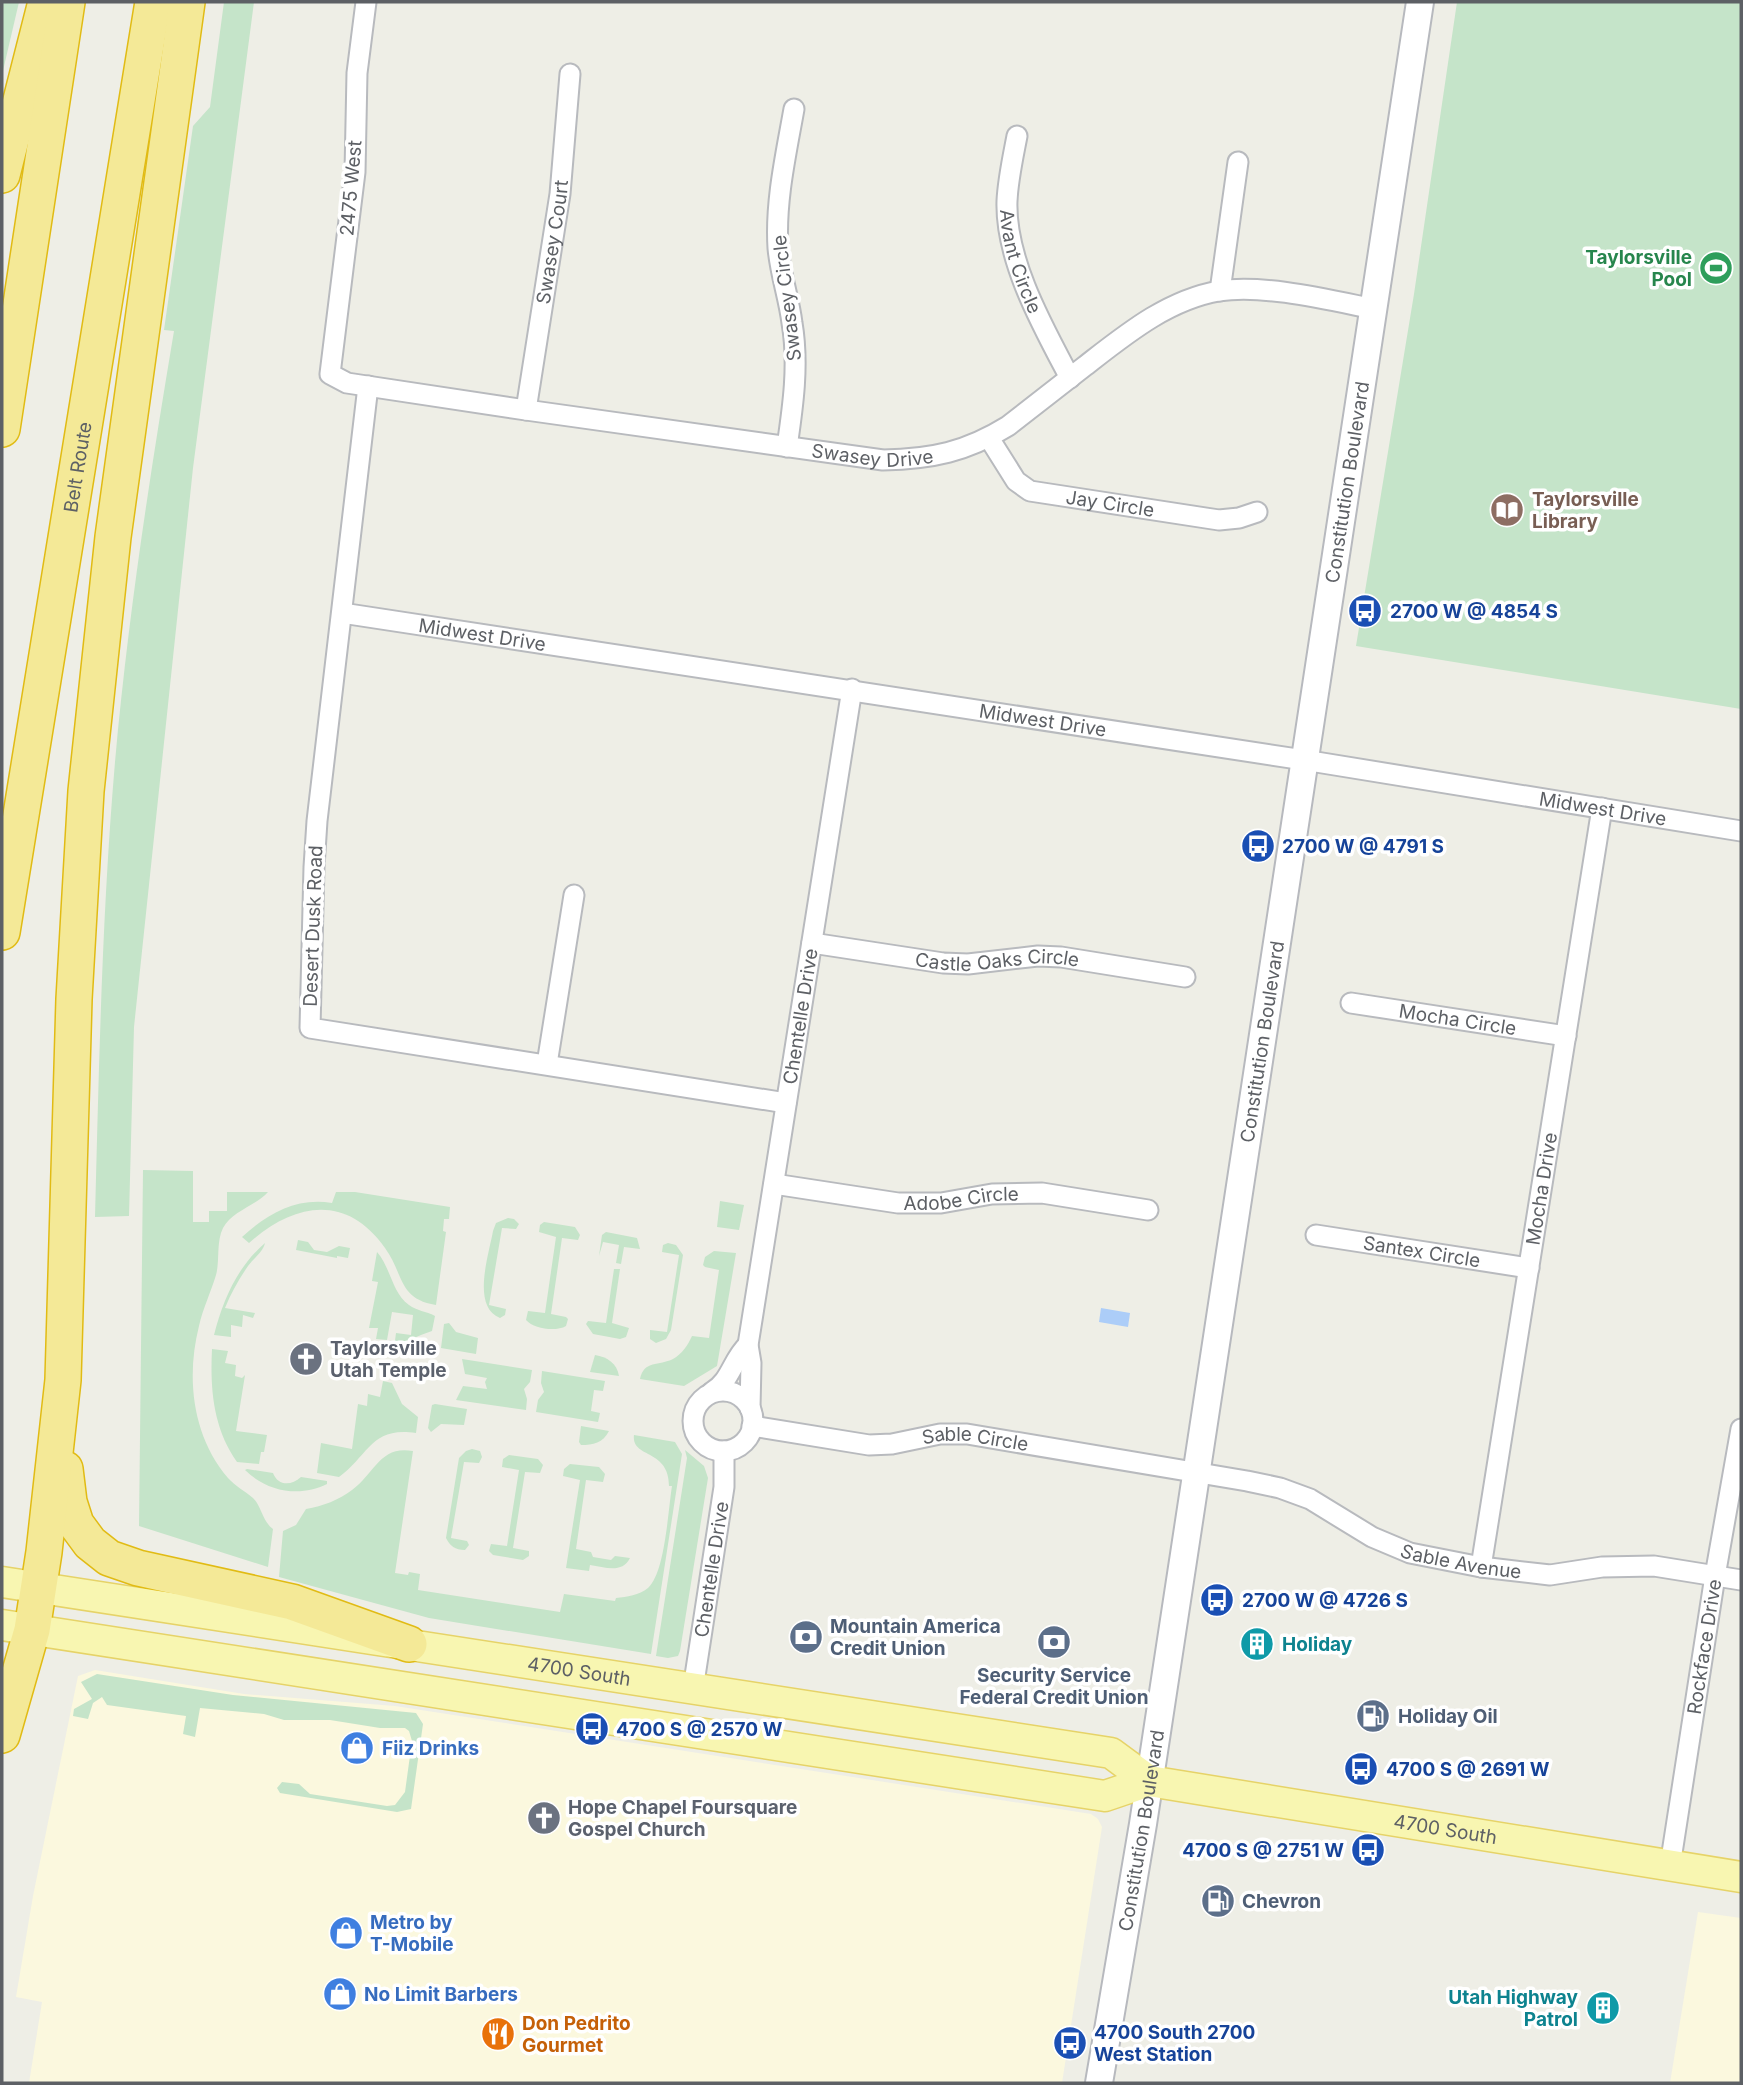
<svg xmlns="http://www.w3.org/2000/svg" width="1743" height="2085" viewBox="0 0 1743 2085" font-family="Inter,sans-serif">
  <style>
    .commercial { fill: #fbf8de }
    .green { fill: #c5e4c9 }
    .water { fill: #accdf8 }
    .lines { fill: none; stroke-linecap: round; stroke-linejoin: round }
    .street-casing { stroke: #b8babe; stroke-width: 23 }
    .secondary-casing { stroke: #b7b9be; stroke-width: 30 }
    .primary-casing { stroke: #e6d368; stroke-width: 33 }
    .highway-casing { stroke: #e1bb14; stroke-width: 38 }
    .street { stroke: #fff; stroke-width: 19 }
    .secondary { stroke: #fff; stroke-width: 26 }
    .primary { stroke: #f8f6b1; stroke-width: 30 }
    .highway { stroke: #f4e997; stroke-width: 35 }
    .labels { text-anchor: middle; dominant-baseline: central; stroke-width: 7; stroke-linejoin: round; paint-order: stroke }
    .street-label { font-size: 19px; fill: #5d6065; stroke: #fff }
    .leisure-label { font-size: 19px; font-weight: bold; fill: #27864d; stroke: #fff; text-anchor: end }
    .education-label { font-size: 19px; font-weight: bold; fill: #785e54; stroke: #fff; text-anchor: start }
    .transit-label { font-size: 19px; font-weight: bold; fill: #164399; stroke: #fff; text-anchor: start }
    .worship-label { font-size: 19px; font-weight: bold; fill: #5b616d; stroke: #fff; text-anchor: start }
    .service-label { font-size: 19px; font-weight: bold; fill: #4e5e75; stroke: #fff; text-anchor: start }
    .culture-label { font-size: 19px; font-weight: bold; fill: #0d838f; stroke: #fff; text-anchor: start }
    .shop-label { font-size: 19px; font-weight: bold; fill: #366cbe; stroke: #fff; text-anchor: start }
    .food-label { font-size: 19px; font-weight: bold; fill: #c56008; stroke: #fff; text-anchor: start }
  </style>
  <rect width="100%" height="100%" fill="#eeeee6"/>
  <!-- commercial -->
  <g class="commercial">
    <polygon points="95,1670 244,1694 395,1706 1091,1814 1098,1819 1102,1827 1062,2083 29,2083 42,2002 16,1997 33,1896 78,1676"/>
    <polygon points="1698,1912 1741,1918 1741,2083 1670,2083"/>
  </g>
  <!-- green -->
  <g class="green">
    <polygon points="2,2 19,2 2,75"/>
    <path d="M 224,2 L 254,2 L 193,468 L 134,1027 L 129,1216 L 95,1217 C 99,1065 102,913 115,762 C 128,617 150,474 174,331 L 164,330 L 193,126 L 210,107 Z"/>
    <polygon points="1457,2 1741,2 1741,709 1356,646 1414,294"/>
    <path d="M 143,1170 L 193,1171 L 193,1222 L 209,1222 L 209,1211 L 227,1211 L 227,1192 L 268,1192 C 257,1205 232,1211 223,1228 C 216,1242 220,1261 216,1275 C 211,1292 203,1308 199,1326 C 186,1377 192,1436 228,1478 C 235,1486 245,1491 253,1498 C 262,1507 262,1521 273,1529 L 268,1567 L 139,1526 Z"/>
    <path d="M 336,1192 L 355,1192 L 450,1207 L 449,1219 L 444,1219 L 443,1231 L 446,1232 L 436,1305 C 398,1299 404,1274 385,1248 C 346,1193 294,1203 249,1243 L 242,1237 C 267,1214 296,1197 332,1203 Z"/>
    <polygon points="720,1201 744,1205 739,1230 717,1227"/>
    <path d="M 508,1218 L 514,1219 L 519,1224 L 516,1229 L 502,1228 L 489,1305 L 506,1309 L 505,1315 L 500,1318 C 471,1307 489,1254 493,1231 L 496,1223 Z"/>
    <path d="M 544,1222 L 575,1227 L 580,1235 L 578,1240 L 562,1238 L 551,1314 L 566,1317 L 568,1319 L 566,1326 C 556,1332 534,1329 526,1320 L 528,1311 L 545,1313 L 556,1237 L 539,1232 L 540,1225 Z"/>
    <polygon points="606,1232 637,1238 640,1249 624,1247 621,1264 616,1263 619,1245 603,1242 599,1256 602,1235"/>
    <polygon points="298,1240 308,1242 314,1250 327,1252 339,1246 350,1248 348,1258 337,1256 337,1258 296,1250"/>
    <path d="M 265,1243 C 263,1252 254,1258 248,1266 C 239,1279 231,1293 225,1308 L 255,1313 L 253,1318 L 243,1315 L 242,1327 L 231,1325 L 231,1337 L 214,1335 C 223,1300 237,1267 265,1243 Z"/>
    <polygon points="668,1243 676,1245 683,1255 671,1330 666,1339 656,1343 650,1339 650,1330 667,1332 679,1255 662,1252 663,1245"/>
    <path d="M 714,1251 L 736,1253 L 717,1366 L 684,1386 L 640,1379 C 644,1360 659,1366 673,1359 C 682,1354 688,1345 692,1336 L 709,1338 L 719,1270 L 705,1267 L 703,1265 L 705,1257 Z"/>
    <path d="M 377,1252 C 391,1268 392,1293 409,1305 C 417,1311 426,1311 435,1316 L 432,1331 C 417,1336 403,1341 395,1356 L 393,1356 L 396,1333 L 411,1335 L 413,1315 L 392,1312 L 387,1340 L 376,1339 L 378,1328 L 369,1328 L 378,1282 L 372,1281 Z"/>
    <polygon points="614,1269 620,1269 612,1323 629,1328 626,1337 620,1339 593,1334 586,1324 588,1321 606,1323"/>
    <polygon points="449,1323 456,1332 478,1338 476,1354 441,1348 444,1324"/>
    <path d="M 212,1349 L 228,1351 L 225,1363 L 236,1365 L 235,1376 L 242,1378 L 245,1375 L 236,1431 L 267,1435 L 264,1452 L 261,1452 L 259,1464 L 237,1462 C 213,1428 210,1389 212,1349 Z"/>
    <path d="M 595,1355 C 607,1357 617,1363 619,1376 L 590,1372 Z"/>
    <polygon points="462,1359 532,1370 530,1382 524,1389 527,1399 526,1410 456,1400 463,1386 487,1389 485,1382 487,1378 465,1374"/>
    <polygon points="542,1371 605,1381 603,1391 594,1390 591,1411 600,1413 598,1422 536,1412 538,1400 544,1392 541,1383"/>
    <path d="M 383,1381 L 392,1383 L 402,1404 L 418,1417 L 416,1433 C 371,1426 369,1455 339,1477 L 317,1473 L 321,1443 L 352,1449 L 358,1404 L 367,1406 L 368,1394 L 380,1397 Z"/>
    <polygon points="435,1404 467,1409 464,1425 441,1424 431,1432 428,1428 432,1405"/>
    <path d="M 581,1426 L 609,1431 C 603,1443 593,1445 581,1445 L 579,1442 Z"/>
    <path d="M 634,1435 L 675,1442 L 682,1454 L 651,1654 L 429,1618 L 279,1577 L 283,1531 L 296,1525 L 306,1509 C 323,1506 339,1500 352,1490 C 375,1473 380,1445 413,1451 L 395,1573 L 408,1575 L 409,1572 L 420,1574 L 418,1590 L 560,1612 L 564,1594 L 615,1601 L 616,1598 C 627,1597 639,1595 648,1588 C 665,1573 668,1511 672,1486 L 669,1486 C 669,1448 631,1459 634,1435 Z"/>
    <path d="M 472,1449 L 480,1451 L 482,1457 L 479,1463 L 464,1462 L 451,1538 L 467,1541 L 469,1545 L 465,1550 C 455,1550 450,1546 446,1538 L 459,1458 L 466,1451 Z"/>
    <polygon points="685,1450 704,1466 708,1478 680,1651 678,1656 668,1658 656,1656 687,1458"/>
    <polygon points="509,1455 538,1459 543,1465 540,1473 525,1472 513,1548 529,1551 529,1556 523,1560 493,1555 489,1551 491,1544 507,1546 519,1470 502,1467 503,1459"/>
    <path d="M 570,1464 L 599,1467 L 605,1474 L 603,1482 L 586,1480 L 576,1549 L 591,1552 L 593,1557 L 611,1560 L 615,1556 L 630,1558 C 622,1574 605,1567 590,1565 L 589,1571 L 566,1568 L 580,1480 L 563,1476 L 564,1469 Z"/>
    <path d="M 247,1469 L 273,1473 C 278,1486 291,1486 301,1477 L 327,1481 L 327,1484 C 299,1498 266,1491 245,1470 Z"/>
    <polygon points="97,1674 233,1695 416,1713 423,1724 411,1809 397,1812 280,1793 277,1788 282,1782 299,1784 310,1794 387,1806 395,1805 405,1792 412,1741 409,1731 405,1728 380,1728 330,1720 284,1720 264,1714 200,1708 195,1737 183,1734 186,1716 107,1705 102,1697 93,1703 88,1719 73,1716 74,1709 92,1699 81,1682"/>
  </g>
  <!-- water -->
  <polygon class="water" points="1101,1308 1130,1313 1128,1327 1099,1322"/>
  <g class="lines">
    <!-- street casing -->
    <g class="street-casing">
      <g id="street">
        <path id="s1" d="M 366,2 L 357,73 L 355,172 L 330,374 L 347,383 L 526,410 L 883,460 C 932,459 966,452 1008,426 C 1034,406 1059,386 1085,366 C 1125,335 1167,300 1219,291 C 1264,284 1329,300 1374,309"/>
        <path id="s2" d="M 1017,136 C 1013,157 1008,179 1007,201 C 1005,260 1043,327 1070,378"/>
        <polyline points="1220,291 1238,162"/>
        <polyline points="368,386 317,821 314,867 310,1028 786,1103"/>
        <path id="s3" d="M 526,410 L 560,194 L 570,74"/>
        <path id="s4" d="M 989,438 L 1016,481 L 1030,491 L 1219,520 L 1239,518 L 1257,512"/>
        <path d="M 787,447 C 793,406 799,364 792,323 C 789,298 780,273 778,248 C 775,202 786,154 794,109"/>
        <path id="s5" d="M 342,613 L 1304,760 L 1741,831"/>
        <path id="s6" d="M 812,943 L 943,963 L 968,964 L 1038,956 L 1061,957 L 1185,977"/>
        <path id="s7" d="M 1351,1003 L 1566,1036"/>
        <polyline points="547,1064 574,895"/>
        <path id="s8" d="M 774,1184 L 898,1203 L 941,1203 L 992,1194 L 1042,1193 L 1148,1210"/>
        <path id="s9" d="M 1316,1235 L 1529,1268"/>
        <circle cx="723" cy="1421" r="30"/>
        <path d="M 712,1392 C 731,1381 732,1360 748,1345"/>
        <path id="s10" d="M 750,1408 L 751,1363 L 748,1345 L 852,689"/>
        <path id="s11" d="M 752,1426 L 869,1445 L 892,1444 L 940,1434 L 967,1434 L 1247,1481 L 1280,1488 L 1310,1499 L 1372,1537 L 1410,1553 L 1481,1567 L 1550,1575 L 1602,1567 L 1654,1566 L 1741,1580"/>
        <path id="s12" d="M 1481,1567 L 1602,808"/>
        <path id="s13" d="M 693,1689 L 724,1487 L 724,1451"/>
        <path id="s14" d="M 1670,1866 L 1715,1576 L 1741,1429"/>
      </g>
    </g>
    <!-- secondary casing -->
    <g class="secondary-casing">
      <g id="secondary">
        <path id="s15" d="M 1099,2083 L 1143,1824 L 1420,2"/>
      </g>
    </g>
    <!-- primary casing -->
    <g class="primary-casing">
      <g id="primary">
        <path id="s16" d="M 2,1582 L 1111,1753 L 1149,1781"/>
        <path id="s17" d="M 2,1625 L 1105,1796 L 1149,1781 L 1741,1877"/>
      </g>
    </g>
    <!-- highway casing -->
    <g class="highway-casing">
      <g id="highway">
        <polyline points="2,175 46,2"/>
        <polyline points="2,429 67,2"/>
        <path id="s18" d="M 2,932 L 153,2"/>
        <polyline points="65,1469 69,1502 76,1524 90,1543 109,1558 138,1568 292,1602 409,1644"/>
        <polyline points="2,1735 32,1630 44,1552 63,1380 74,999 86,791 113,537 187,2"/>
      </g>
    </g>
    <!-- street -->
    <use href="#street" class="street"/>
    <!-- secondary -->
    <use href="#secondary" class="secondary"/>
    <!-- primary -->
    <use href="#primary" class="primary"/>
    <!-- highway -->
    <use href="#highway" class="highway"/>
  </g>
  <!-- icons -->
  <defs>
    <g id="stadium-disc" transform="scale(1.75)"><circle r="9.5" fill="#2e9e5b" stroke="#fff"/><path d="M0-5a6.5 5 0 1 0 0 10a6.5 5 0 1 0 0-10ZM-3.5-1.8h7v3.6h-7Z" fill="#fff"/></g>
    <g id="library-disc" transform="scale(1.75)"><circle r="9.5" fill="#8d6e63" stroke="#fff"/><path d="M-6-4Q-3-5.5-.7-3.5V5Q-3 3-6 4ZM6-4Q3-5.5 .7-3.5V5Q3 3 6 4Z" fill="#fff"/></g>
    <g id="bus-disc" transform="scale(1.75)"><circle r="9.5" fill="#1a4fb4" stroke="#fff"/><path d="M-5-6H5V4H4V6H2V4H-2V6H-4V4H-5ZM-3.5-4V0h7V-4ZM-3.5 1.2v1.5H-2V1.2ZM2 1.2v1.5H3.5V1.2Z" fill="#fff"/></g>
    <g id="church-disc" transform="scale(1.75)"><circle r="9.5" fill="#6b7280" stroke="#fff"/><path d="M-1.2-6h2.4v3.5h3.3v2.4h-3.3V6h-2.4V-.1h-3.3v-2.4h3.3Z" fill="#fff"/></g>
    <g id="bank-disc" transform="scale(1.75)"><circle r="9.5" fill="#5c6f8a" stroke="#fff"/><path d="M-6-4H6V4H-6ZM0-2.3a2.3 2.3 0 1 0 0 4.6a2.3 2.3 0 1 0 0-4.6Z" fill="#fff"/></g>
    <g id="building-disc" transform="scale(1.75)"><circle r="9.5" fill="#0f9aa8" stroke="#fff"/><path d="M-4-6H4V6H1V3H-1V6H-4ZM-2.5-4.3h1.7v1.8h-1.7ZM.8-4.3h1.7v1.8H.8ZM-2.5-1h1.7V.8h-1.7ZM.8-1h1.7V.8H.8Z" fill="#fff"/></g>
    <g id="fuel-disc" transform="scale(1.75)"><circle r="9.5" fill="#5c6f8a" stroke="#fff"/><path d="M-5.5-6h7V0h2V4h1.3V-2.5L3-4.5l.8-.8L6-3V5H2.5V1h-1V6h-7ZM-4.2-4.7v3.2H.2V-4.7Z" fill="#fff"/></g>
    <g id="shop-disc" transform="scale(1.75)"><circle r="9.5" fill="#3f7fe0" stroke="#fff"/><path d="M-5-2.5h2.3a2.7 3.5 0 0 1 5.4 0H5L5.5 6h-11ZM-1.5-2.5h3a1.5 2.3 0 0 0-3 0Z" fill="#fff"/></g>
    <g id="restaurant-disc" transform="scale(1.75)"><circle r="9.5" fill="#e8710a" stroke="#fff"/><path d="M-5-6h1v4h1v-4h1v4h1v-4h1v5L-1.5 .5V6h-2V.5L-5-1ZM5-6V6H3V1.5H1.5Q1.5-4 5-6Z" fill="#fff"/></g>
  </defs>
  <g fill-rule="evenodd">
    <use href="#stadium-disc" x="1716" y="268"/>
    <use href="#library-disc" x="1507" y="510"/>
    <use href="#bus-disc" x="1365" y="611"/>
    <use href="#bus-disc" x="1258" y="846"/>
    <use href="#church-disc" x="306" y="1359"/>
    <use href="#bus-disc" x="1217" y="1600"/>
    <use href="#bank-disc" x="806" y="1637"/>
    <use href="#bank-disc" x="1054" y="1642"/>
    <use href="#building-disc" x="1257" y="1644"/>
    <use href="#fuel-disc" x="1373" y="1716"/>
    <use href="#bus-disc" x="592" y="1729"/>
    <use href="#shop-disc" x="357" y="1748"/>
    <use href="#bus-disc" x="1361" y="1769"/>
    <use href="#church-disc" x="544" y="1818"/>
    <use href="#bus-disc" x="1368" y="1850"/>
    <use href="#fuel-disc" x="1218" y="1901"/>
    <use href="#shop-disc" x="346" y="1933"/>
    <use href="#shop-disc" x="340" y="1994"/>
    <use href="#building-disc" x="1603" y="2008"/>
    <use href="#restaurant-disc" x="498" y="2034"/>
    <use href="#bus-disc" x="1070" y="2043"/>
  </g>
  <g class="labels">
    <!-- street labels -->
    <g class="street-label">
      <text transform="translate(351 188) rotate(-85)">2475 West</text>
      <text stroke="none"><textPath href="#s3" startOffset="170">Swasey Court</textPath></text>
      <text stroke="none"><textPath href="#s2" startOffset="128">Avant Circle</textPath></text>
      <text transform="translate(787 298) rotate(-97)">Swasey Circle</text>
      <text stroke="none"><textPath href="#s1" startOffset="924">Swasey Drive</textPath></text>
      <text stroke="none"><textPath href="#s18" startOffset="471">Belt Route</textPath></text>
      <text stroke="none"><textPath href="#s15" startOffset="1620">Constitution Boulevard</textPath></text>
      <text stroke="none"><textPath href="#s4" startOffset="149">Jay Circle</textPath></text>
      <text stroke="none"><textPath href="#s5" startOffset="142">Midwest Drive</textPath></text>
      <text stroke="none"><textPath href="#s5" startOffset="709">Midwest Drive</textPath></text>
      <text stroke="none"><textPath href="#s5" startOffset="1276">Midwest Drive</textPath></text>
      <text transform="translate(313 926) rotate(-88)">Desert Dusk Road</text>
      <text stroke="none"><textPath href="#s6" startOffset="187">Castle Oaks Circle</textPath></text>
      <text stroke="none"><textPath href="#s10" startOffset="396">Chentelle Drive</textPath></text>
      <text stroke="none"><textPath href="#s7" startOffset="108">Mocha Circle</textPath></text>
      <text stroke="none"><textPath href="#s15" startOffset="1054">Constitution Boulevard</textPath></text>
      <text stroke="none"><textPath href="#s12" startOffset="383">Mocha Drive</textPath></text>
      <text stroke="none"><textPath href="#s8" startOffset="189">Adobe Circle</textPath></text>
      <text stroke="none"><textPath href="#s9" startOffset="107">Santex Circle</textPath></text>
      <text stroke="none"><textPath href="#s11" startOffset="226">Sable Circle</textPath></text>
      <text stroke="none"><textPath href="#s11" startOffset="733">Sable Avenue</textPath></text>
      <text stroke="none"><textPath href="#s13" startOffset="121">Chentelle Drive</textPath></text>
      <text stroke="none"><textPath href="#s14" startOffset="222">Rockface Drive</textPath></text>
      <text stroke="none"><textPath href="#s16" startOffset="584">4700 South</textPath></text>
      <text stroke="none"><textPath href="#s17" startOffset="1463">4700 South</textPath></text>
      <text stroke="none"><textPath href="#s15" startOffset="256">Constitution Boulevard</textPath></text>
    </g>
    <!-- leisure labels -->
    <g class="leisure-label">
      <text x="1692" y="257">Taylorsville<tspan x="1692" dy="22">Pool</tspan></text>
    </g>
    <!-- education labels -->
    <g class="education-label">
      <text x="1532" y="499">Taylorsville<tspan x="1532" dy="22">Library</tspan></text>
    </g>
    <!-- transit labels -->
    <g class="transit-label">
      <text x="1390" y="611">2700 W @ 4854 S</text>
      <text x="1282" y="846">2700 W @ 4791 S</text>
      <text x="1242" y="1600">2700 W @ 4726 S</text>
      <text x="616" y="1729">4700 S @ 2570 W</text>
      <text x="1386" y="1769">4700 S @ 2691 W</text>
      <text x="1344" y="1850" text-anchor="end">4700 S @ 2751 W</text>
      <text x="1094" y="2032">4700 South 2700<tspan x="1094" dy="22">West Station</tspan></text>
    </g>
    <!-- worship labels -->
    <g class="worship-label">
      <text x="330" y="1348">Taylorsville<tspan x="330" dy="22">Utah Temple</tspan></text>
      <text x="568" y="1807">Hope Chapel Foursquare<tspan x="568" dy="22">Gospel Church</tspan></text>
    </g>
    <!-- service labels -->
    <g class="service-label">
      <text x="830" y="1626">Mountain America<tspan x="830" dy="22">Credit Union</tspan></text>
      <text x="1054" y="1675" text-anchor="middle">Security Service<tspan x="1054" dy="22">Federal Credit Union</tspan></text>
      <text x="1398" y="1716">Holiday Oil</text>
      <text x="1242" y="1901">Chevron</text>
    </g>
    <!-- culture labels -->
    <g class="culture-label">
      <text x="1282" y="1644">Holiday</text>
      <text x="1578" y="1997" text-anchor="end">Utah Highway<tspan x="1578" dy="22">Patrol</tspan></text>
    </g>
    <!-- shop labels -->
    <g class="shop-label">
      <text x="382" y="1748">Fiiz Drinks</text>
      <text x="370" y="1922">Metro by<tspan x="370" dy="22">T-Mobile</tspan></text>
      <text x="364" y="1994">No Limit Barbers</text>
    </g>
    <!-- food labels -->
    <g class="food-label">
      <text x="522" y="2023">Don Pedrito<tspan x="522" dy="22">Gourmet</tspan></text>
    </g>
  </g>
  <!-- border -->
  <rect width="1743" height="2085" fill="none" stroke="#5d6065" stroke-width="7"/>
</svg>
